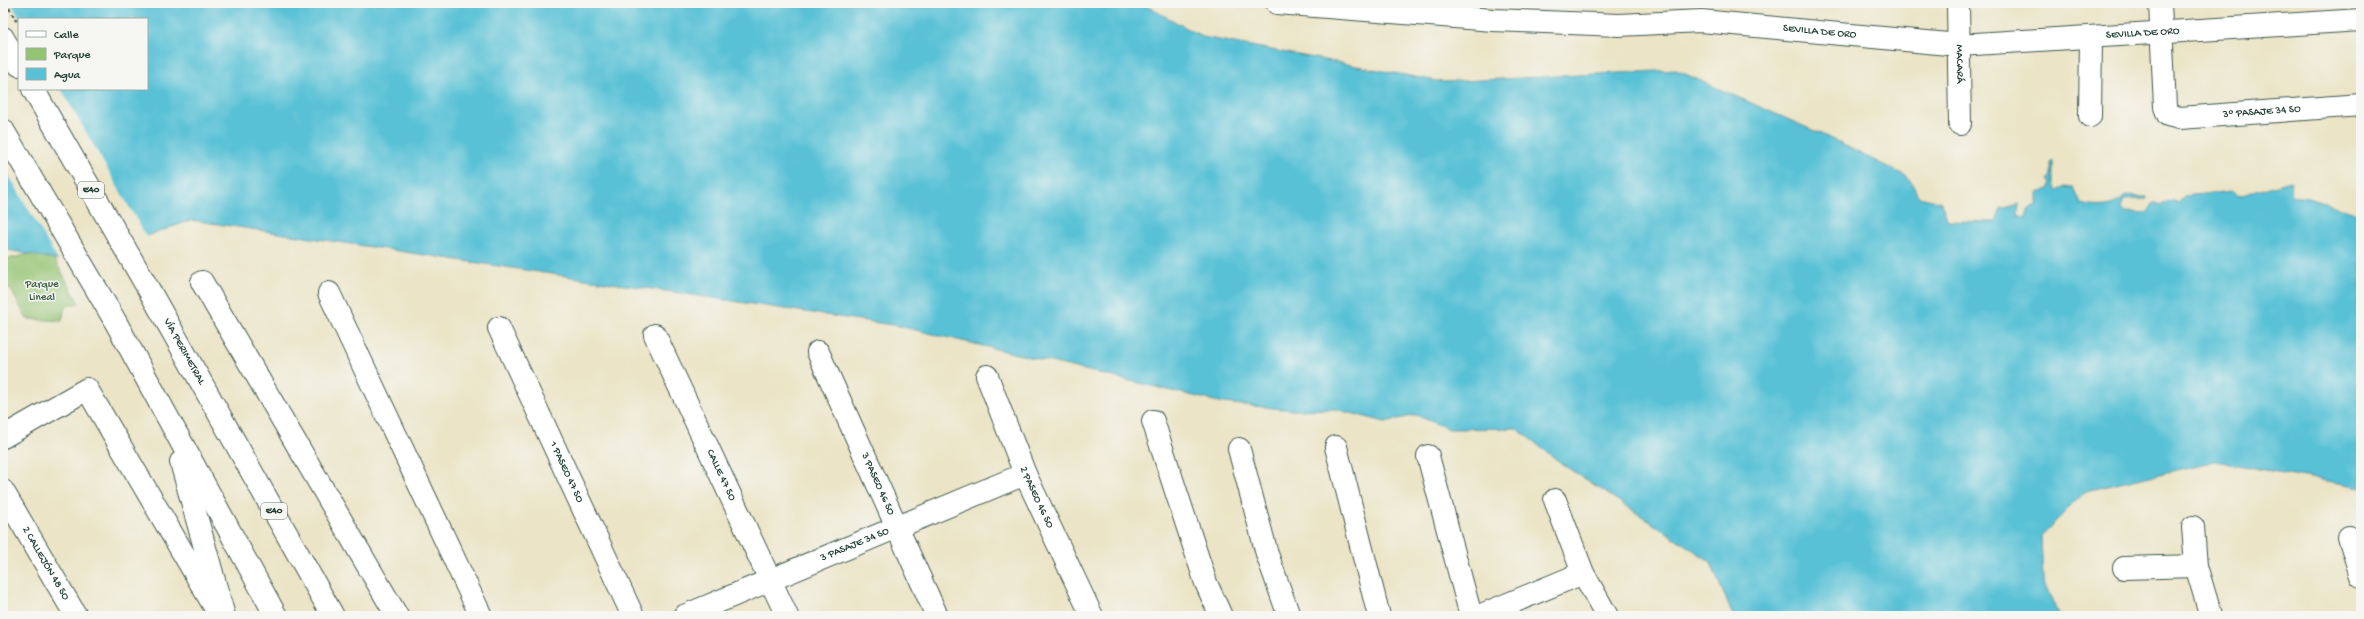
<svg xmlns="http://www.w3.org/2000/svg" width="2364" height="619" viewBox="0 0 2364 619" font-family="'Gochi Hand',sans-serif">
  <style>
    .green { fill: #94c372; stroke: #5a8053 }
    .water { fill: #59c1d6; stroke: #3c7f85; fill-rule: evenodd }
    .pier { fill: #ebe4c6 }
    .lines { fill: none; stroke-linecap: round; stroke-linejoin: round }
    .minor-casing { stroke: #3e564a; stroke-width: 24 }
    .trunk-casing { stroke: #3e564a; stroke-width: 24 }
    .path { stroke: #3e564a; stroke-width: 2.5; stroke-dasharray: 3 3; stroke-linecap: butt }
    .minor { stroke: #fff; stroke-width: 22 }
    .trunk { stroke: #fff; stroke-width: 22 }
    .labels { text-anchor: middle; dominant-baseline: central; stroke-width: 3; stroke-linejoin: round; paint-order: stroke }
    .shield { fill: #f6f6f2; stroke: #60746d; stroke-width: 1 }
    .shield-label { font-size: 10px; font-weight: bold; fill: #1f3d34 }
    .street-label { font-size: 11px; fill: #1f3d34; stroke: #f6f6f2 }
    .park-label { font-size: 11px; fill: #3c5e44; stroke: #f6f6f2 }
  </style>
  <rect width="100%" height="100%" fill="#f6f6f2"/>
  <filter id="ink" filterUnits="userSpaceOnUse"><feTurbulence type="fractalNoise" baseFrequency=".025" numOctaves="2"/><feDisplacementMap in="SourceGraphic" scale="8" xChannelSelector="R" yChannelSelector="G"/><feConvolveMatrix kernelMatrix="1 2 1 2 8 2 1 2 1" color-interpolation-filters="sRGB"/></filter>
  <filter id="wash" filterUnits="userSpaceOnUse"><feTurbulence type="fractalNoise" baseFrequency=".012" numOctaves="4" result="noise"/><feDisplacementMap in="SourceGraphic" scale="16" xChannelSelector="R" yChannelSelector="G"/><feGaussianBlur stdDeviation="0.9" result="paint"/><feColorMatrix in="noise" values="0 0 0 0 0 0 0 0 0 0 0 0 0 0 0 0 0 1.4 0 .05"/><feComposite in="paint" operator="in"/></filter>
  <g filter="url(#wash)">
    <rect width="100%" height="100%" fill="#ebe4c6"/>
    <!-- green -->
    <polygon class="green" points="49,250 79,303 65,307 62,321 27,319 10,288 3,291 3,260"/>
    <!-- water -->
    <path class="water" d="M 3,3 L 1141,3 L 1203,37 L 1442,82 L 1676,70 L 1817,132 L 1908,177 L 1919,197 L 1941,202 L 1948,221 L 1996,222 L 2001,209 L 2019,204 L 2018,215 L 2027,218 L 2028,209 L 2038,205 L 2038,192 L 2049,189 L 2050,184 L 2048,180 L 2051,175 L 2051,162 L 2053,161 L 2053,184 L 2056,191 L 2065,187 L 2074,188 L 2081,204 C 2097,208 2114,208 2125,196 L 2147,197 L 2147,199 L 2124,200 L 2121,209 L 2124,212 L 2147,213 L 2154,203 L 2161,206 L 2167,201 L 2178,203 L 2185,196 L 2231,191 L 2238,196 L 2291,181 L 2292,196 L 2309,198 L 2361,215 L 2361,487 L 2215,461 L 2086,491 L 2041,536 L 2043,580 L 2059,616 L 1733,616 L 1710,561 L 1565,466 L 1516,428 L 1449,429 L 1416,415 L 1385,422 L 1335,409 L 1293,410 L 1223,403 L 899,326 L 191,220 L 74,263 L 3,249 ZM 19,19 L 147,19 L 147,89 L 19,89 Z"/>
    <!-- pier -->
    <polygon class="pier" points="3,3 11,3 20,19 19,89 61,89 147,238 75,265 59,262 3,165"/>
  </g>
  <g filter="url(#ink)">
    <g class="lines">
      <!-- minor casing -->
      <g class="minor-casing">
        <g id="minor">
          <path id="s1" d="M 1277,3 L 1493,20 L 1619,25 L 1701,21 L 1959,45 L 2361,20"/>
          <path id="s2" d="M 1958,3 L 1960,124"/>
          <path id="s3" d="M 2160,3 L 2165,107 L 2168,115 L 2180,118 L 2361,105"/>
          <polyline points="2090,116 2091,37"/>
          <polyline points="202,282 397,616"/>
          <polyline points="329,293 481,616"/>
          <path id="s4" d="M 499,328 L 633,616"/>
          <path id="s5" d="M 655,335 L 787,616"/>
          <path id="s6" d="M 818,352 L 937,616"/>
          <path id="s7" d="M 987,376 L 1025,474 L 1092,616"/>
          <polyline points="1153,421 1206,583 1221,616"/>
          <polyline points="3,437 87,389 220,616"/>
          <polyline points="1336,447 1379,616"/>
          <polyline points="1239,449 1267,554 1289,616"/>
          <polyline points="1428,456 1471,616"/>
          <path id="s8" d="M 3,491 L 76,616"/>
          <polyline points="1555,500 1583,573 1607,616"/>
          <polyline points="2193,527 2196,566 2211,616"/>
          <polyline points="2349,537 2361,576"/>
          <polyline points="2124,568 2196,566"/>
          <path id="s9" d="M 684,616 L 1025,474"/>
          <polyline points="1479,616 1583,573"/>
        </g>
      </g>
      <!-- trunk casing -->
      <g class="trunk-casing">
        <g id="trunk">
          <polyline points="3,38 19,65"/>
          <path id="s10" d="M 33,89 L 149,290 L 333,616"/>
          <polyline points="3,130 114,319 276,616"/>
          <polyline points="181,462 224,616"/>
        </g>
      </g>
      <!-- path -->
      <polyline class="path" points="6,3 17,22"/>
      <!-- minor -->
      <use href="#minor" class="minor"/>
      <!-- trunk -->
      <use href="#trunk" class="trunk"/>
    </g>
  </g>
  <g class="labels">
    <!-- shield labels -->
    <g class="shield">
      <rect x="78" y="182" width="26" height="16" rx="3"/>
      <rect x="261" y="503" width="26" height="16" rx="3"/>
    </g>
    <g class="shield-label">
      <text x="91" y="190">E40</text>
      <text x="274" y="511">E40</text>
    </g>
    <!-- street labels -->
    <g class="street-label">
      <text stroke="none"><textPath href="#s1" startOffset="544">SEVILLA DE ORO</textPath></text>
      <text stroke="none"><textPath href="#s1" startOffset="868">SEVILLA DE ORO</textPath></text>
      <text stroke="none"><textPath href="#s2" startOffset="61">MACARÁ</textPath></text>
      <text stroke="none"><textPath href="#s3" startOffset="207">3° PASAJE 34 SO</textPath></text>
      <text stroke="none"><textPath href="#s10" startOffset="303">VÍA PERIMETRAL</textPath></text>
      <text stroke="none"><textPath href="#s4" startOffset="159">1 PASEO 47 SO</textPath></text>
      <text stroke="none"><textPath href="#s5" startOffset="155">CALLE 47 SO</textPath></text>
      <text stroke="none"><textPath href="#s6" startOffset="145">3 PASEO 46 SO</textPath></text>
      <text stroke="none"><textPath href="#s7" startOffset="131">2 PASEO 46 SO</textPath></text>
      <text stroke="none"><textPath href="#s9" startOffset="185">3 PASAJE 34 SO</textPath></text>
      <text stroke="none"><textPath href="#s8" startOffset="84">2 CALLEJÓN 48 SO</textPath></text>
    </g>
    <!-- park labels -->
    <g class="park-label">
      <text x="42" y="285">Parque<tspan x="42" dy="13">Lineal</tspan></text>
    </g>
  </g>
  <!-- margin -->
  <rect width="2364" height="619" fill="none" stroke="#f6f6f2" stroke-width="16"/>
  <!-- legend -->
  <rect x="18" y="18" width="130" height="72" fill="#f6f6f2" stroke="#a0aca6"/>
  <rect x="26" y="31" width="20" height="6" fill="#ffffff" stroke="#a0aca6"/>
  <text x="54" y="38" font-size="12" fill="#1f3d34">Calle</text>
  <rect x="26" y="48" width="20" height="12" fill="#94c372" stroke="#a0aca6"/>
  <text x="54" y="58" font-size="12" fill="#1f3d34">Parque</text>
  <rect x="26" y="68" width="20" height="12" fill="#59c1d6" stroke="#a0aca6"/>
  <text x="54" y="78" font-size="12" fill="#1f3d34">Agua</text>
</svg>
